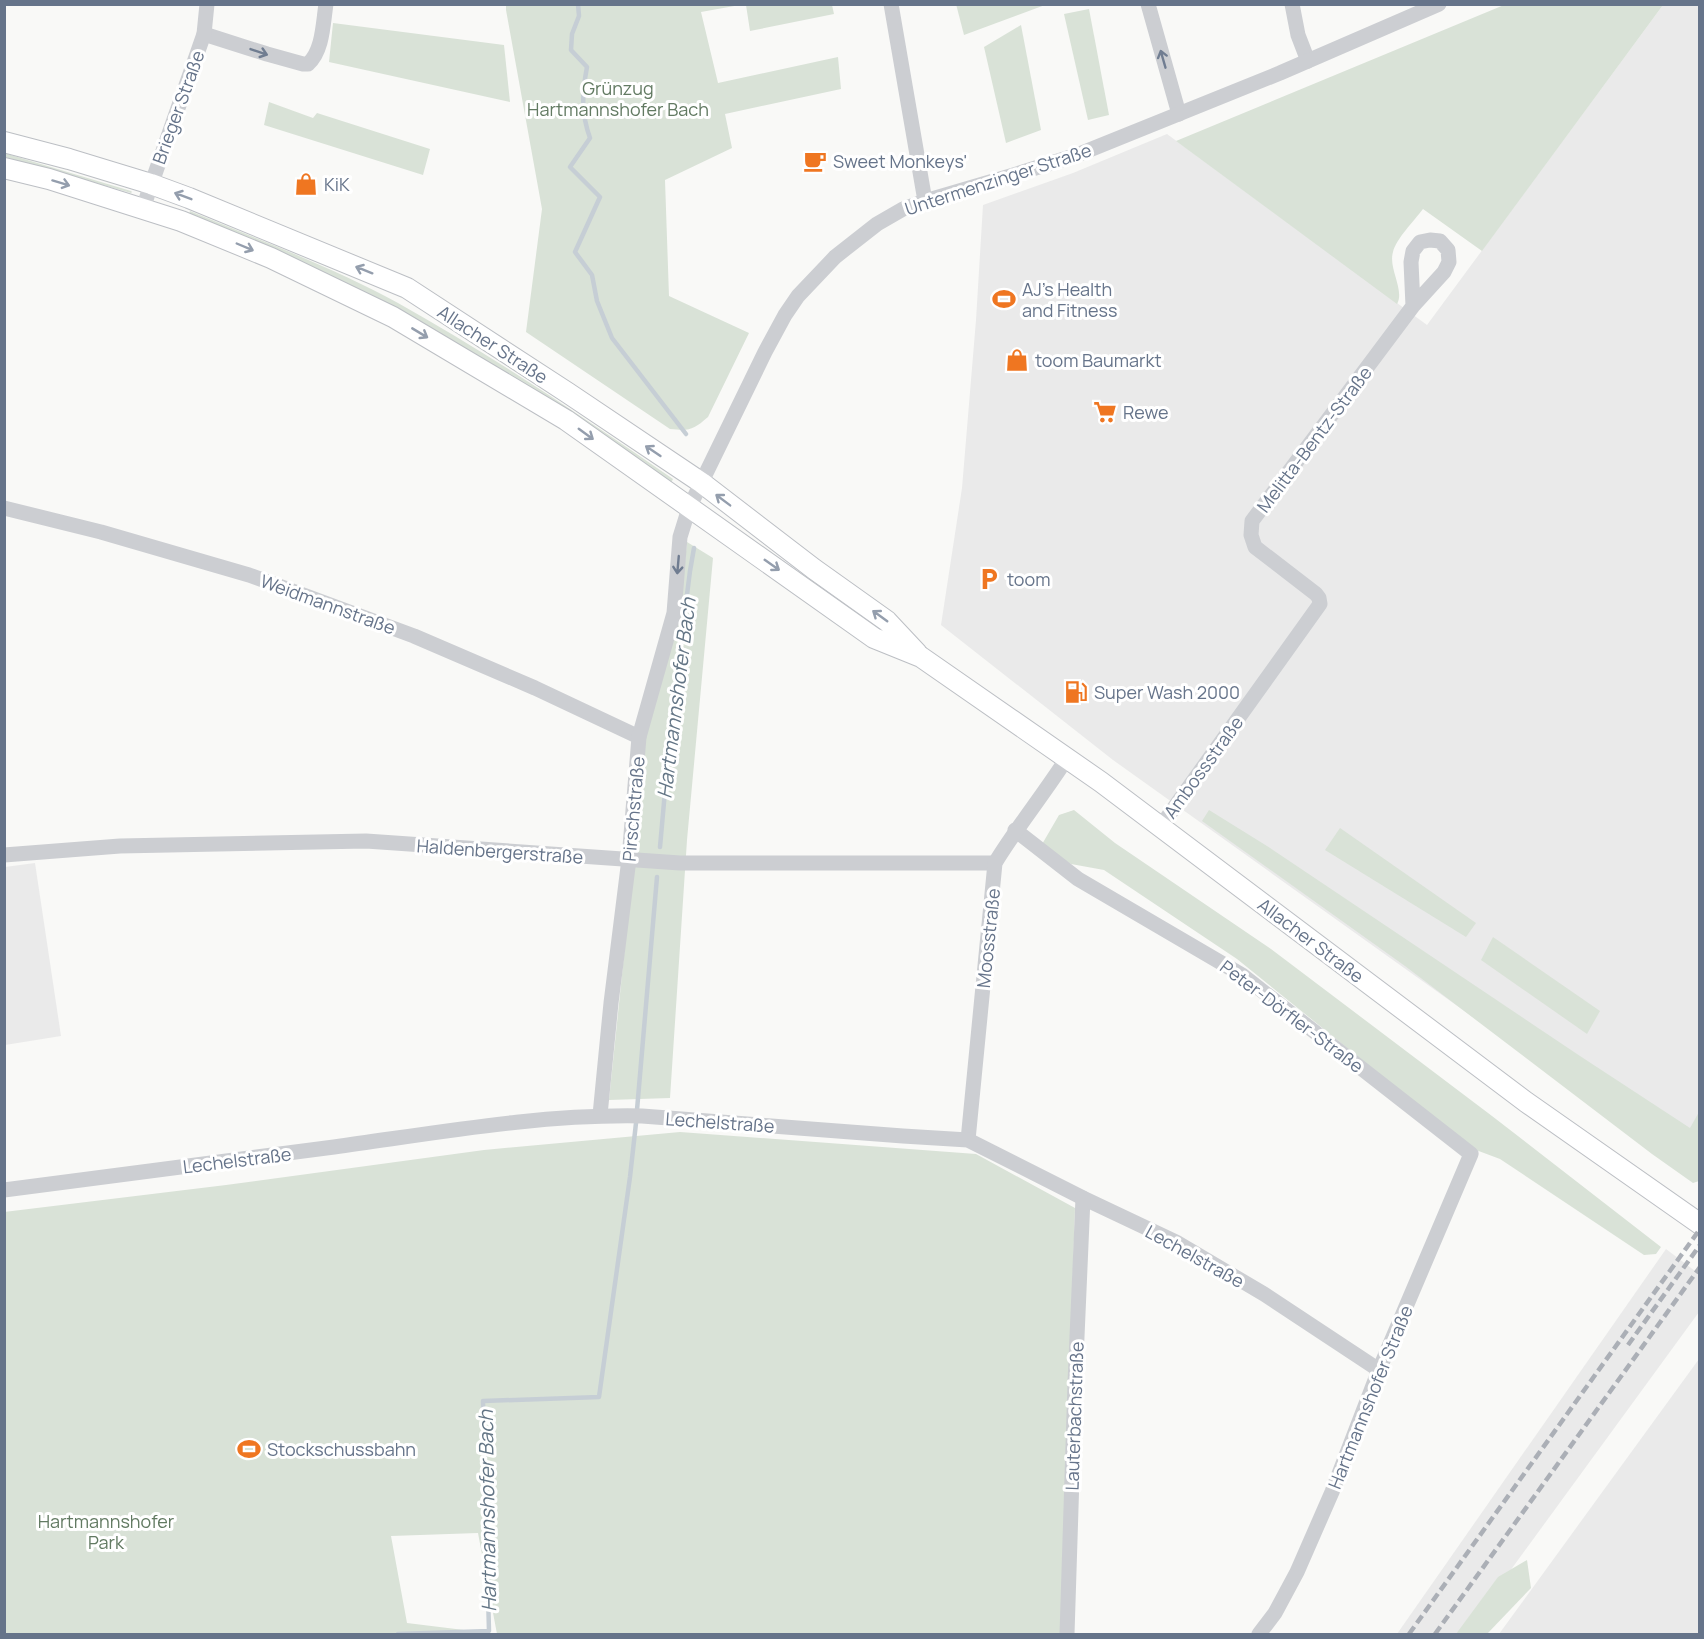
<svg xmlns="http://www.w3.org/2000/svg" width="1704" height="1639" viewBox="0 0 1704 1639" font-family="Manrope,sans-serif">
  <style>
    .built { fill: #eaeaea }
    .green { fill: #d9e2d7 }
    .lines { fill: none; stroke-linecap: round; stroke-linejoin: round }
    .stream { stroke: #c6ced5; stroke-width: 4.5 }
    .major-casing { stroke: #bcbfc4; stroke-width: 22 }
    .minor { stroke: #ccced2; stroke-width: 15 }
    .major { stroke: #fff; stroke-width: 20 }
    .rail { stroke: #abafb6; stroke-width: 4.5; stroke-dasharray: 9 4.5; stroke-linecap: butt }
    .oneway { stroke: #707d91 }
    .oneway2 { stroke: #949ead }
    .labels { text-anchor: middle; dominant-baseline: central; stroke-width: 6; stroke-linejoin: round; paint-order: stroke }
    .park-label { font-size: 18px; fill: #627a62; stroke: #fff }
    .street-label { font-size: 18px; fill: #66748a; stroke: #fff }
    .poi-label { font-size: 18px; fill: #66748a; stroke: #fff; text-anchor: start }
    .water-label { font-size: 20px; font-style: italic; fill: #637585; stroke: #fff }
  </style>
  <rect width="100%" height="100%" fill="#f9f9f7"/>
  <!-- built -->
  <g class="built">
    <polygon points="1663,5 1699,5 1700,1112 1673,1160 1113,760 941,625 962,488 976,320 983,205 1073,173 1167,134 1427,325"/>
    <polygon points="35,863 61,1036 5,1045 5,867"/>
    <polygon points="1666,1249 1699,1274 1699,1312 1464,1634 1397,1634"/>
    <polygon points="1699,1359 1699,1634 1499,1634"/>
  </g>
  <!-- green -->
  <g class="green">
    <polygon points="956,4 1045,4 1045,5 964,35"/>
    <path d="M 506,5 L 740,5 L 701,12 L 718,83 L 838,57 L 841,89 L 725,114 L 732,148 L 665,180 L 669,296 L 749,333 L 708,417 C 693,430 690,431 670,429 L 526,332 L 542,209 L 506,10 Z"/>
    <polygon points="746,5 832,5 834,14 750,31"/>
    <path d="M 1504,5 L 1663,5 L 1482,251 L 1423,209 C 1414,221 1396,239 1393,252 C 1388,268 1405,290 1397,304 L 1176,141 Z"/>
    <polygon points="1089,9 1109,115 1088,120 1064,14"/>
    <polygon points="333,23 504,45 510,102 329,62"/>
    <polygon points="1021,25 1041,130 1006,143 984,47"/>
    <polygon points="269,102 313,118 317,113 430,149 423,175 264,125"/>
    <polygon points="4,153 131,191 132,192 131,193 5,157"/>
    <path d="M 190,211 C 260,240 332,267 398,303 C 493,356 583,417 673,479 L 671,483 L 536,390 L 518,386 L 187,220 Z"/>
    <polygon points="687,542 713,558 687,840 670,1098 609,1100 637,830 644,737 680,610"/>
    <polygon points="1074,810 1115,843 1271,949 1492,1116 1661,1247 1656,1254 1644,1255 1500,1159 1476,1150 1445,1127 1237,959 1104,870 1071,864 1041,846 1059,815"/>
    <polygon points="1209,810 1267,846 1580,1056 1690,1128 1699,1112 1699,1181 1693,1183 1652,1154 1405,966 1202,821"/>
    <polygon points="1340,828 1476,923 1466,937 1325,850"/>
    <polygon points="1493,937 1600,1011 1587,1034 1481,960"/>
    <polygon points="680,1132 976,1154 1075,1208 1061,1634 497,1634 478,1533 391,1536 407,1623 464,1630 465,1634 5,1634 4,1212 226,1185 484,1150"/>
    <polygon points="1527,1560 1531,1588 1487,1634 1456,1634 1498,1577"/>
  </g>
  <g class="lines">
    <!-- stream -->
    <g class="stream">
      <path d="M 578,4 L 579,16 L 572,34 L 571,50 L 587,67 C 582,93 581,113 590,138 L 570,167 L 600,197 L 575,252 L 592,275 L 597,301 L 612,338 L 686,434"/>
      <polyline points="660,847 672,713 690,571 694,548"/>
      <polyline points="637,1110 657,877"/>
      <polyline points="398,1634 489,1631 483,1401 599,1397 630,1177 636,1123"/>
    </g>
    <!-- major casing -->
    <g class="major-casing">
      <g id="major">
        <polyline points="4,142 69,159 151,184 189,198 407,288 568,393 702,483 814,569 887,621 917,653"/>
        <polyline points="4,168 49,179 181,221 271,258 393,317 566,420 874,638 921,657 1101,782 1526,1102 1700,1224"/>
      </g>
    </g>
    <!-- minor -->
    <g class="minor">
      <polyline points="891,4 925,201"/>
      <polyline points="1148,4 1179,114"/>
      <polyline points="1292,4 1298,35 1308,61"/>
      <path d="M 204,34 L 267,54 L 303,64 L 308,64 C 323,51 323,23 326,4"/>
      <polyline points="143,208 204,34 207,4"/>
      <polyline points="4,508 101,532 249,575 414,636 535,688 639,737"/>
      <polyline points="1161,826 1320,604 1319,598 1316,594 1255,547 1251,535 1252,521 1413,306 1444,272 1449,262 1448,250 1440,241 1430,240 1420,242 1413,251 1411,262 1413,306"/>
      <polyline points="1015,830 1078,879 1242,975 1471,1154 1379,1370 1332,1492 1297,1572 1275,1613 1259,1634"/>
      <polyline points="4,855 120,846 366,841 680,863 995,863"/>
      <polyline points="600,1115 611,1003 629,859 639,737 674,613 680,537 689,508 765,352 785,315 798,296 835,257 877,224 903,209 925,201 1007,177 1077,155 1280,73 1439,4"/>
      <path d="M 968,1140 L 995,863 C 1017,827 1044,794 1067,758"/>
      <path d="M 4,1190 C 114,1175 224,1162 334,1147 C 436,1133 539,1114 642,1116 L 903,1136 L 968,1140 L 1083,1198 L 1176,1242 L 1264,1294 L 1379,1370"/>
      <polyline points="1067,1634 1075,1383 1083,1198"/>
    </g>
    <!-- major -->
    <use href="#major" class="major"/>
    <!-- rail -->
    <g class="rail">
      <polyline points="1628,1345 1700,1245"/>
      <polyline points="1409,1634 1700,1229"/>
      <polyline points="1435,1634 1700,1267"/>
    </g>
  </g>
  <!-- one-way arrows -->
  <defs><path id="oneway-shaft" d="M-6 0H5M1.5-3L5.5 0L1.5 3" fill="none" stroke-width="1.6" stroke-linecap="round" stroke-linejoin="round" transform="scale(1.5)"/></defs>
  <g class="oneway">
    <use href="#oneway-shaft" transform="translate(259 52) rotate(19)"/>
    <use href="#oneway-shaft" transform="translate(1163 59) rotate(-106)"/>
    <use href="#oneway-shaft" transform="translate(678 565) rotate(95)"/>
  </g>
  <g class="oneway2">
    <use href="#oneway-shaft" transform="translate(61 183) rotate(17)"/>
    <use href="#oneway-shaft" transform="translate(183 196) rotate(-159)"/>
    <use href="#oneway-shaft" transform="translate(245 247) rotate(23)"/>
    <use href="#oneway-shaft" transform="translate(364 270) rotate(-158)"/>
    <use href="#oneway-shaft" transform="translate(420 333) rotate(31)"/>
    <use href="#oneway-shaft" transform="translate(586 434) rotate(36)"/>
    <use href="#oneway-shaft" transform="translate(653 451) rotate(-146)"/>
    <use href="#oneway-shaft" transform="translate(723 500) rotate(-143)"/>
    <use href="#oneway-shaft" transform="translate(772 565) rotate(35)"/>
    <use href="#oneway-shaft" transform="translate(880 616) rotate(-144)"/>
  </g>
  <!-- icons -->
  <defs>
    <g id="cafe-bare" transform="scale(1.8)"><path d="M-5.5-4.5H6V0H3Q3 3.5 0 3.5H-2.5Q-5.5 3.5-5.5 0ZM3-3.2v2h1.7v-2ZM-6 4.5H4V6H-6Z" fill="#ef7621" stroke="#fff" stroke-width="2.5" paint-order="stroke"/></g>
    <g id="shop-bare" transform="scale(1.8)"><path d="M-5-2.5h2.3a2.7 3.5 0 0 1 5.4 0H5L5.5 6h-11ZM-1.5-2.5h3a1.5 2.3 0 0 0-3 0Z" fill="#ef7621" stroke="#fff" stroke-width="2.5" paint-order="stroke"/></g>
    <g id="stadium-bare" transform="scale(1.8)"><path d="M0-5a6.5 5 0 1 0 0 10a6.5 5 0 1 0 0-10ZM-3.5-1.8h7v3.6h-7Z" fill="#ef7621" stroke="#fff" stroke-width="2.5" paint-order="stroke"/></g>
    <g id="supermarket-bare" transform="scale(1.8)"><path d="M-6-5.5h2.5l.6 2H6L4.5 2H-2.5L-4.4-4H-6ZM-1.5 3.2a1.3 1.3 0 1 0 .1 0ZM3 3.2a1.3 1.3 0 1 0 .1 0Z" fill="#ef7621" stroke="#fff" stroke-width="2.5" paint-order="stroke"/></g>
    <g id="parking-bare" transform="scale(1.8)"><path d="M-3.5-5.5H1a3.5 3.5 0 0 1 0 7H-1V5.5H-3.5ZM-1-3.4V-.6H.8a1.4 1.4 0 0 0 0-2.8Z" fill="#ef7621" stroke="#fff" stroke-width="2.5" paint-order="stroke"/></g>
    <g id="fuel-bare" transform="scale(1.8)"><path d="M-5.5-6h7V0h2V4h1.3V-2.5L3-4.5l.8-.8L6-3V5H2.5V1h-1V6h-7ZM-4.2-4.7v3.2H.2V-4.7Z" fill="#ef7621" stroke="#fff" stroke-width="2.5" paint-order="stroke"/></g>
  </defs>
  <g fill-rule="evenodd">
    <use href="#cafe-bare" x="815" y="161"/>
    <use href="#shop-bare" x="306" y="184"/>
    <use href="#stadium-bare" x="1004" y="299"/>
    <use href="#shop-bare" x="1017" y="360"/>
    <use href="#supermarket-bare" x="1105" y="412"/>
    <use href="#parking-bare" x="989" y="579"/>
    <use href="#fuel-bare" x="1076" y="692"/>
    <use href="#stadium-bare" x="249" y="1449"/>
  </g>
  <g class="labels">
    <!-- park labels -->
    <g class="park-label">
      <text x="618" y="88">Grünzug<tspan x="618" dy="21">Hartmannshofer Bach</tspan></text>
      <text x="106" y="1521">Hartmannshofer<tspan x="106" dy="21">Park</tspan></text>
    </g>
    <!-- street labels -->
    <g class="street-label">
      <text transform="translate(178 107) rotate(-70)">Brieger Straße</text>
      <text transform="translate(998 179) rotate(-18)">Untermenzinger Straße</text>
      <text transform="translate(493 344) rotate(33)">Allacher Straße</text>
      <text transform="translate(1314 439) rotate(-53)">Melitta-Bentz-Straße</text>
      <text transform="translate(328 604) rotate(20)">Weidmannstraße</text>
      <text transform="translate(1203 767) rotate(-54)">Ambossstraße</text>
      <text transform="translate(633 809) rotate(-85)">Pirschstraße</text>
      <text transform="translate(500 851) rotate(4)">Haldenbergerstraße</text>
      <text transform="translate(988 938) rotate(-84)">Moosstraße</text>
      <text transform="translate(1311 940) rotate(37)">Allacher Straße</text>
      <text transform="translate(1292 1016) rotate(37)">Peter-Dörfler-Straße</text>
      <text transform="translate(720 1122) rotate(4)">Lechelstraße</text>
      <text transform="translate(237 1160) rotate(-7)">Lechelstraße</text>
      <text transform="translate(1195 1256) rotate(29)">Lechelstraße</text>
      <text transform="translate(1370 1397) rotate(-68)">Hartmannshofer Straße</text>
      <text transform="translate(1074 1416) rotate(-88)">Lauterbachstraße</text>
    </g>
    <!-- poi labels -->
    <g class="poi-label">
      <text x="833" y="161">Sweet Monkeys'</text>
      <text x="324" y="184">KiK</text>
      <text x="1022" y="289">AJ's Health<tspan x="1022" dy="21">and Fitness</tspan></text>
      <text x="1035" y="360">toom Baumarkt</text>
      <text x="1123" y="412">Rewe</text>
      <text x="1007" y="579">toom</text>
      <text x="1094" y="692">Super Wash 2000</text>
      <text x="267" y="1449">Stockschussbahn</text>
    </g>
    <!-- water labels -->
    <g class="water-label">
      <text transform="translate(676 698) rotate(-83)">Hartmannshofer Bach</text>
      <text transform="translate(487 1511) rotate(-91)">Hartmannshofer Bach</text>
    </g>
  </g>
  <!-- border -->
  <rect width="1704" height="1639" fill="none" stroke="#66748a" stroke-width="12"/>
</svg>
